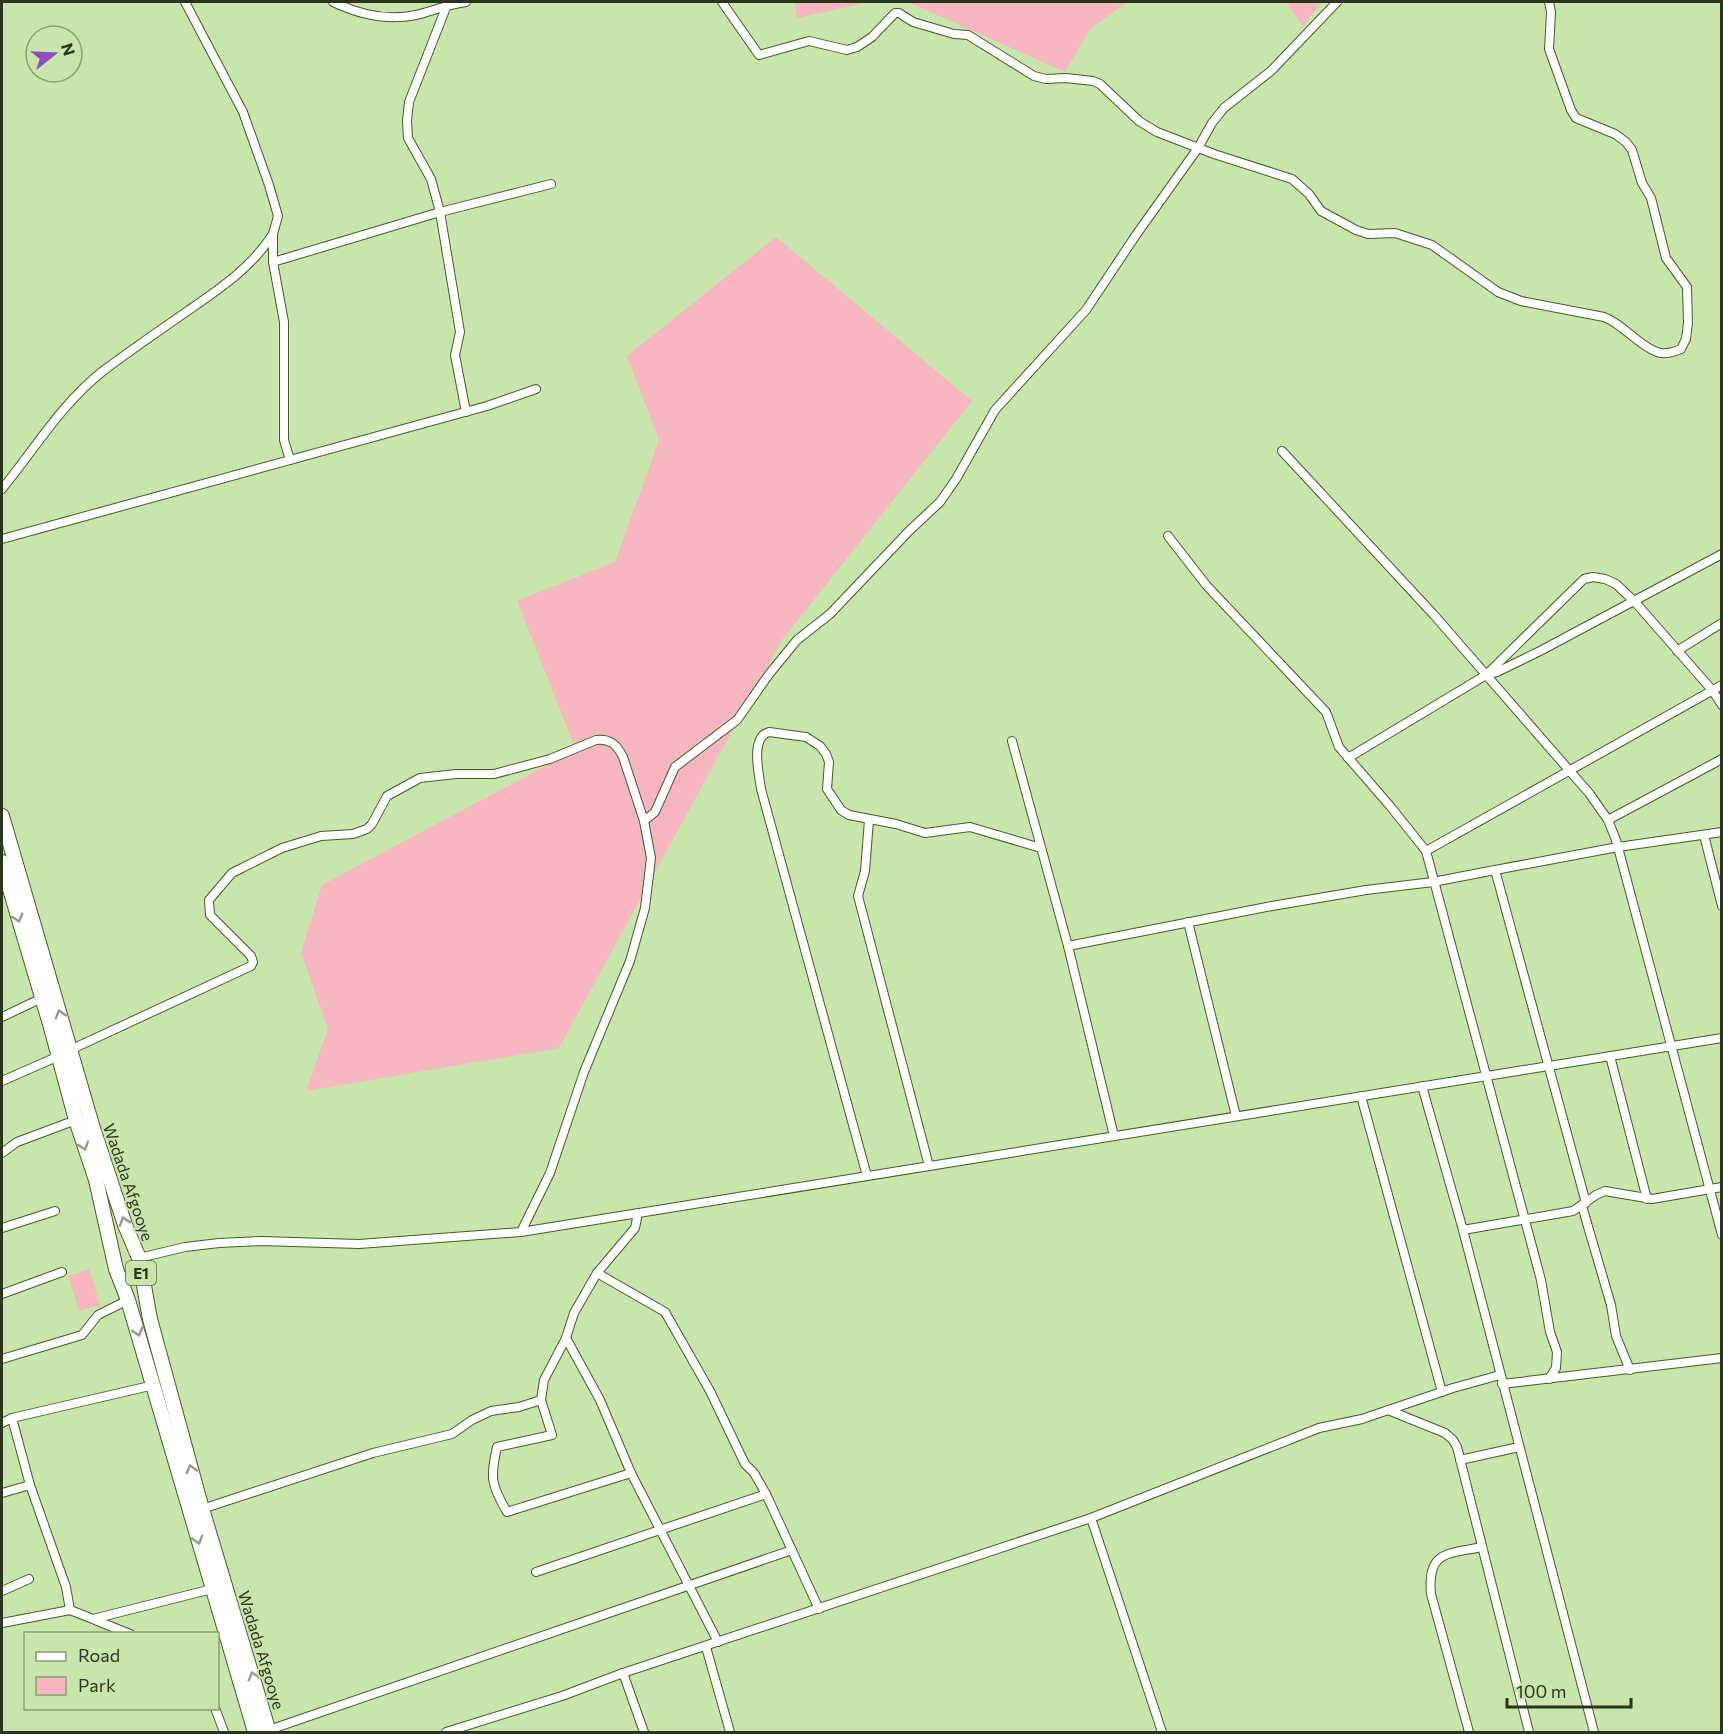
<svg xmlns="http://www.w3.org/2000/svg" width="1723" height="1734" viewBox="0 0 1723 1734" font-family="Commissioner,sans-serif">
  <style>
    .green { fill: #f7b5bf }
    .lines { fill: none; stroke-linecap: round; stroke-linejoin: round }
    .minor-casing { stroke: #445c27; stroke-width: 10 }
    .trunk-casing { stroke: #445c27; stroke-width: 16 }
    .minor { stroke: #fff; stroke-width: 8 }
    .trunk { stroke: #fff; stroke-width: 14 }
    .oneway { stroke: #949a8e }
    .labels { text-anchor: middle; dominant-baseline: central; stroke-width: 4.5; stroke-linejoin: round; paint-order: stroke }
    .shield { fill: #c8e5ab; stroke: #596a48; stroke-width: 1.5 }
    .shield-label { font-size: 15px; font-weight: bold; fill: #2a351e }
    .street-label { font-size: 16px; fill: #2a351e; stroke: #c8e5ab }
  </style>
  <rect width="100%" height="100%" fill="#c8e5ab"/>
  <!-- green -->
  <g class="green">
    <polygon points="795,2 870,2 797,18"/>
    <polygon points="908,2 1127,2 1090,29 1065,72"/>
    <polygon points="1286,2 1321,2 1303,26"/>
    <polygon points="776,237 972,401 782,640 559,1048 306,1091 328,1029 301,953 322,885 576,750 517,601 615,562 659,440 627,356"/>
    <polygon points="89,1269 100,1305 79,1311 68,1276"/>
  </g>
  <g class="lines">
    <!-- minor casing -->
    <g class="minor-casing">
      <g id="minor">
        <polyline points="185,2 243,112 269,185 278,216 273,234 273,262 284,322 284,440 290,460"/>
        <path d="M 333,2 C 358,14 388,21 416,15 C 433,11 449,4 466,2"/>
        <path d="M 722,2 L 759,55 L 809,41 L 847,50 L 857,47 L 872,37 L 895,13 L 899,13 L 913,22 L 954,34 L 968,35 L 1034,76 L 1046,79 L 1066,78 L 1093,81 L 1100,84 L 1139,121 L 1157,132 L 1214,154 L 1292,179 L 1309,194 L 1321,211 L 1356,230 L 1368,234 L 1395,233 L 1432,245 L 1498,292 L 1521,301 L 1604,317 C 1623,324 1639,346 1657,352 C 1665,355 1674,352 1681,349 L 1686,339 L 1688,323 L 1687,287 L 1666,258 L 1651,198 L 1642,183 L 1632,150 L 1626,142 L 1615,134 L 1576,118 L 1571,110 L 1549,49 L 1551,12 L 1549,2"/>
        <polyline points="447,5 409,102 407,121 408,138 431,179 440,212 460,332 455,355 466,412"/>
        <polyline points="273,262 440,212 551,184"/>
        <polyline points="1282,451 1434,615 1589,793 1608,820 1616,840 1722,1235"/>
        <path d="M 2,489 C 34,450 62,403 103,371 C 131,350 160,330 189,310 C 221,288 252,267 273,234"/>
        <polyline points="1168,536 1207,586 1326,712 1339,747 1390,806 1426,851 1541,1280 1550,1332 1557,1352 1556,1368 1549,1379"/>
        <polyline points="2,539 487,406 536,389"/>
        <polyline points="1677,651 1722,623"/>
        <polyline points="1487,674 1497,672 1540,651 1722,554"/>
        <polyline points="1012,741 1068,946 1114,1136"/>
        <polyline points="1348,758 1486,675 1584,579 1593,577 1605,579 1616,584 1635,602 1712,690 1722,705"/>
        <polyline points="869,820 865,871 858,896 929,1166"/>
        <polyline points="1608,820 1722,759"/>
        <polyline points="644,821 655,812 675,767 737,720 770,673 797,640 830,614 909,531 940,502 956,479 995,410 1086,310 1136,235 1198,148 1212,123 1224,108 1271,71 1337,2"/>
        <polyline points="1704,835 1722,906"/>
        <polyline points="1426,851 1722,685"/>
        <polyline points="1188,922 1236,1116"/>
        <polyline points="1068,946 1272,906 1366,890 1433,882 1495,870"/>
        <polyline points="2,1017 42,998"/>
        <path d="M 70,1050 L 251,966 L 253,962 L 251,956 L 210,915 L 209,900 L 232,873 L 282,848 L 321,836 L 353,834 L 367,829 L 372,824 L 387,796 L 420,778 L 456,774 L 494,774 L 550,759 L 596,740 C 610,738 617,745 623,757 L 644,821 L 651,858 L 645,908 L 630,961 L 584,1072 L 550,1173 L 521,1232"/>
        <polyline points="1610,1056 1647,1199"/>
        <polyline points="2,1081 59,1056"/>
        <polyline points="1422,1086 1463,1230 1594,1732"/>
        <polyline points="1361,1096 1442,1392"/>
        <polyline points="2,1153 17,1142 76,1120"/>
        <path d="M 867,1176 L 761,789 C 759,774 750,737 769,732 L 806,737 L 820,746 L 826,754 L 829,762 L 827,789 L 841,810 L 849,815 L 896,824 L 925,833 L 970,827 L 1041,848"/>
        <polyline points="1586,1203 1495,870 1618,847 1722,832"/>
        <polyline points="1582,1206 1611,1305 1616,1336 1630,1370"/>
        <polyline points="2,1228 55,1211"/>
        <polyline points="1463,1230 1573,1211 1596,1195 1605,1191 1652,1199 1722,1187"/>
        <polyline points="139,1258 185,1247 219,1243 261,1241 359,1244 521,1232 1722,1038"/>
        <polyline points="597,1273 665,1312 710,1391 745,1464 754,1473 766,1494 819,1609"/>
        <polyline points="2,1294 62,1272"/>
        <polyline points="566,1338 600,1400 631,1473 718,1642"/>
        <polyline points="2,1359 82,1335 98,1315 128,1300"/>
        <polyline points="1502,1384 1722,1358"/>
        <polyline points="1388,1410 1445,1433 1453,1440 1457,1447 1529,1732"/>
        <polyline points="2,1423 12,1418 154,1385"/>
        <polyline points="1460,1460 1519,1447"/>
        <path d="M 631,1473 L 507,1512 C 491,1485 490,1477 497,1447 L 552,1435 L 541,1400 L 544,1380 L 566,1338 L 574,1313 L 597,1273 L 635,1228 L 638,1213"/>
        <polyline points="30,1485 66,1587 70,1610"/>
        <polyline points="2,1493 30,1485 12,1418"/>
        <polyline points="202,1509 373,1453 452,1434 472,1420 491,1411 519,1407 541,1400"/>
        <polyline points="1091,1518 1162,1732"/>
        <polyline points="536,1572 766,1494"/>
        <polyline points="2,1591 29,1579"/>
        <polyline points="95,1620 130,1634"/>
        <polyline points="2,1623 70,1610 93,1619 212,1589"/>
        <polyline points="706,1647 730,1732"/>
        <polyline points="623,1673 644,1732"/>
        <polyline points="215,1708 224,1732"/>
        <polyline points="269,1730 792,1550"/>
        <polyline points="446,1732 562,1696 623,1673 1091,1518 1319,1428 1362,1419 1453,1388 1500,1375"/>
        <path d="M 1469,1732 L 1431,1594 C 1427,1551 1447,1554 1482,1547"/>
      </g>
    </g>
    <!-- trunk casing -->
    <g class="trunk-casing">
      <g id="trunk">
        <polyline points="2,816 92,1125 125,1225 139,1258 150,1319 202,1509 269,1732"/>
        <polyline points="2,862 50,1024 76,1120 96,1180 116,1269 128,1300 255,1732"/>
      </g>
    </g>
    <!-- minor -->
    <use href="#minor" class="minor"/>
    <!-- trunk -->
    <use href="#trunk" class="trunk"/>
  </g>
  <!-- one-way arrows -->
  <defs><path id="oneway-chevron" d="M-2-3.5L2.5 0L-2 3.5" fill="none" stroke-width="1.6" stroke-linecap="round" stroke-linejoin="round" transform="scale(1.5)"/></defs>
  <g class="oneway">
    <use href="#oneway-chevron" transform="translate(18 918) rotate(73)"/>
    <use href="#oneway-chevron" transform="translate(60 1014) rotate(-106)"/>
    <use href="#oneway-chevron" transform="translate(84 1146) rotate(71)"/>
    <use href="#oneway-chevron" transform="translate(124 1221) rotate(-109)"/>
    <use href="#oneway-chevron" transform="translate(138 1332) rotate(73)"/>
    <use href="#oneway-chevron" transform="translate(191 1469) rotate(-105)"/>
    <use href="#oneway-chevron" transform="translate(198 1540) rotate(74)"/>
    <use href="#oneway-chevron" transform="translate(253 1676) rotate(-106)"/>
  </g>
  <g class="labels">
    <!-- shield labels -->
    <rect class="shield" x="126" y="1261" width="30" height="24" rx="4.5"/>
    <g class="shield-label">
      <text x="141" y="1273">E1</text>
    </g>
    <!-- street labels -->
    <g class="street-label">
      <text transform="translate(129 1182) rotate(71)">Wadada Afgooye</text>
      <text transform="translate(262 1650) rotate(73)">Wadada Afgooye</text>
    </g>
  </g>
  <!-- border -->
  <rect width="1723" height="1734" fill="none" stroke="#2a351e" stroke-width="6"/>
  <!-- legend -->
  <rect x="24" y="1632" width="195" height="78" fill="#c8e5ab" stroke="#899f73" stroke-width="1.5"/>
  <rect x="36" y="1652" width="30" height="9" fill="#ffffff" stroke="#899f73" stroke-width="1.5"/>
  <text x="78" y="1662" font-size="18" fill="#2a351e">Road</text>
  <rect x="36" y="1677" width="30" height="18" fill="#f7b5bf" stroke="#899f73" stroke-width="1.5"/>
  <text x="78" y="1692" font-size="18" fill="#2a351e">Park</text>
  <!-- north arrow -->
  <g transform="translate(54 54) rotate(72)"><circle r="28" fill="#c8e5ab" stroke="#899f73" stroke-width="1.5"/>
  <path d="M0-4.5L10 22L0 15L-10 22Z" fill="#904bbf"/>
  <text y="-9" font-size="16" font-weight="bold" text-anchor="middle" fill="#2a351e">N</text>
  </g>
  <!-- scale -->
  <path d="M1507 1698v9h124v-9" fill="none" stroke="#2a351e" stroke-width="3"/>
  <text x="1516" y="1698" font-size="18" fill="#2a351e" stroke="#c8e5ab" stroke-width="4.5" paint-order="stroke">100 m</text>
</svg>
